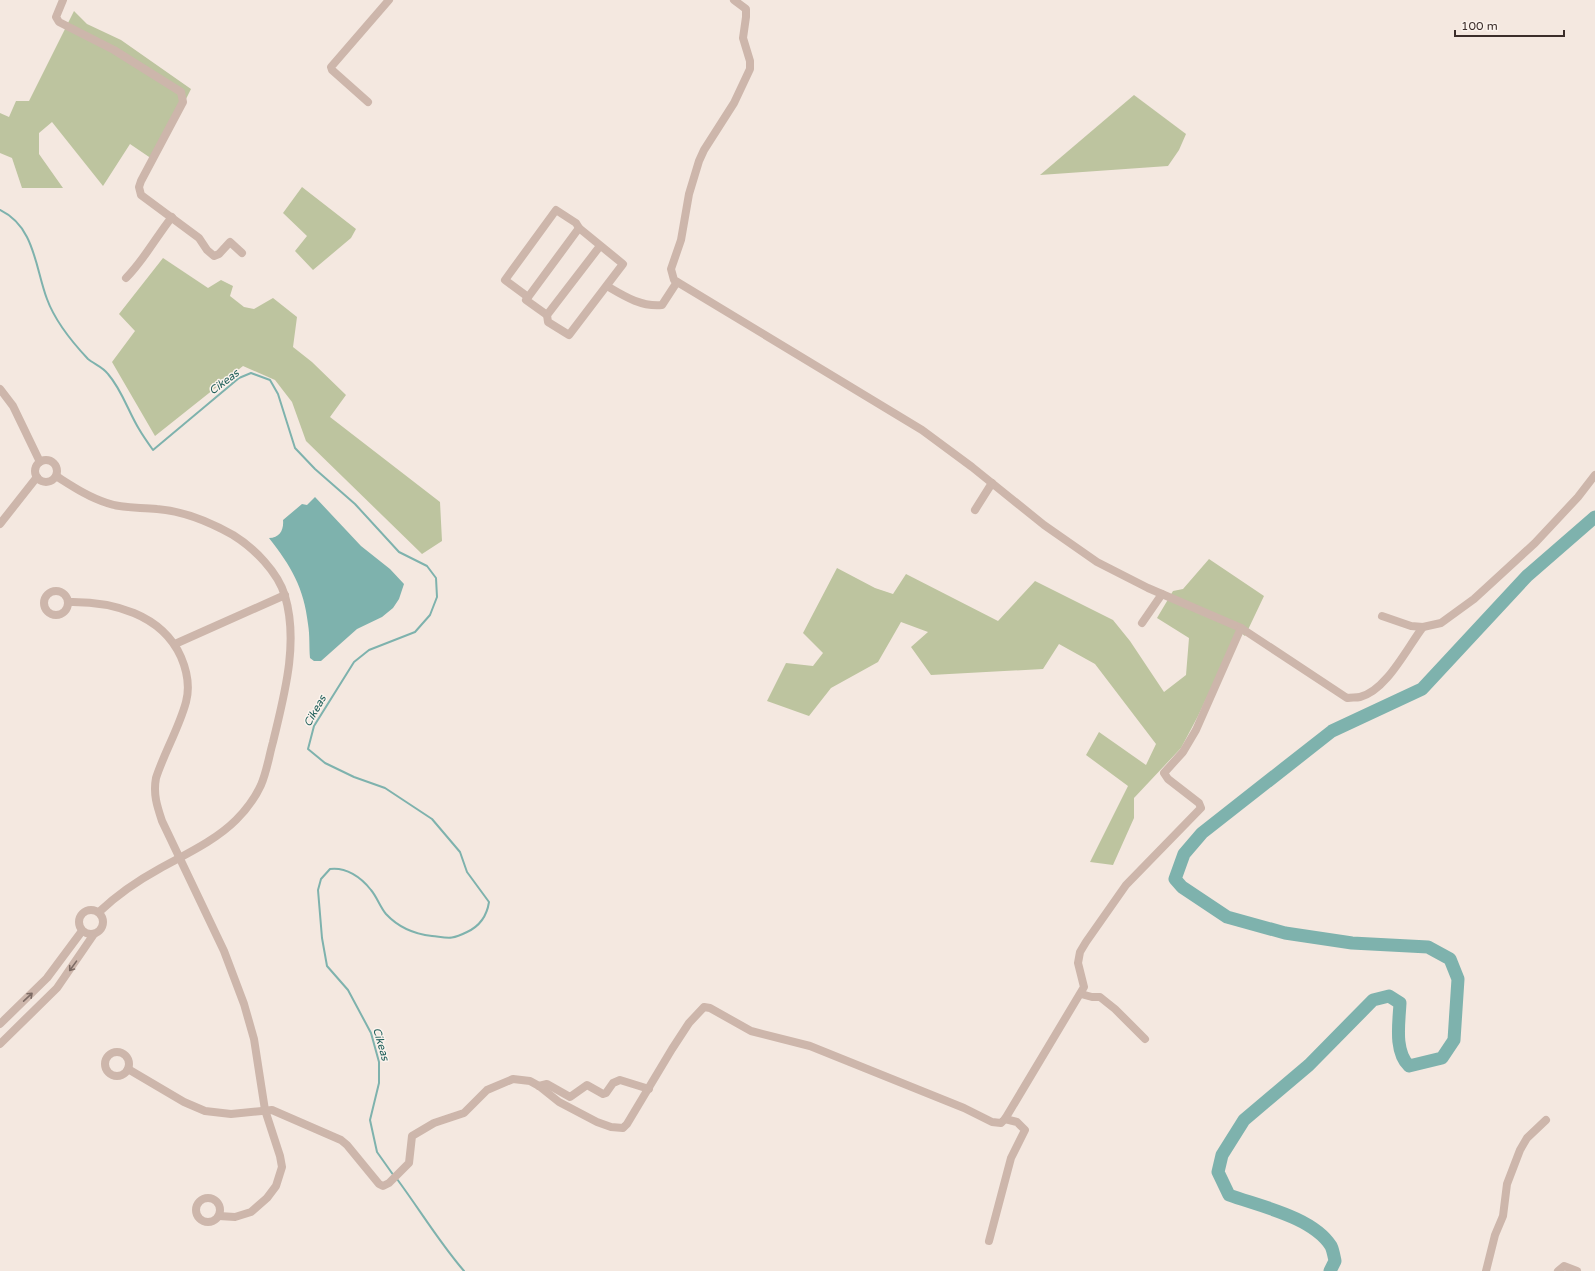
<svg xmlns="http://www.w3.org/2000/svg" width="1595" height="1271" viewBox="0 0 1595 1271" font-family="'Varela Round',sans-serif">
  <style>
    .green { fill: #bdc49f }
    .water { fill: #7eb2ad }
    .lines { fill: none; stroke-linecap: round; stroke-linejoin: round }
    .stream { stroke: #7eb2ad; stroke-width: 2 }
    .river { stroke: #7eb2ad; stroke-width: 13 }
    .minor { stroke: #cdb6ab; stroke-width: 8 }
    .oneway { stroke: #7d6b64 }
    .labels { text-anchor: middle; dominant-baseline: central; stroke-width: 3; stroke-linejoin: round; paint-order: stroke }
    .water-label { font-size: 11px; font-style: italic; fill: #1e5e59; stroke: #fbf3ed }
  </style>
  <rect width="100%" height="100%" fill="#f4e8e0"/>
  <!-- green -->
  <g class="green">
    <polygon points="74,11 87,24 121,40 191,89 155,161 130,144 103,186 52,122 39,133 39,154 63,188 22,188 12,158 0,153 0,113 9,117 16,101 29,101"/>
    <polygon points="1134,95 1186,134 1179,150 1168,166 1040,175"/>
    <polygon points="302,187 356,229 351,238 313,270 295,251 307,236 283,213"/>
    <polygon points="163,258 208,288 221,280 233,286 230,296 244,307 254,309 273,298 297,317 293,347 312,362 346,395 330,417 440,502 442,541 422,554 306,441 292,402 275,380 243,366 155,436 112,362 135,331 119,314"/>
    <polygon points="1209,559 1264,596 1245,636 1238,631 1198,716 1181,748 1134,798 1134,818 1113,865 1090,862 1128,786 1086,755 1099,732 1146,765 1156,744 1095,664 1059,644 1043,669 931,675 911,647 928,632 901,622 878,662 831,688 809,716 767,701 786,663 813,666 823,653 803,633 837,568 875,588 893,594 906,574 998,621 1035,581 1113,620 1130,641 1164,692 1186,675 1189,638 1157,618 1173,591 1183,589"/>
  </g>
  <!-- water -->
  <path class="water" d="M 315,497 L 361,546 L 390,569 L 404,584 L 399,599 L 393,608 L 382,617 L 357,629 L 321,661 L 314,661 L 310,658 C 309,647 310,636 308,624 C 304,588 291,566 269,538 C 280,538 284,529 283,520 L 302,504 L 307,505 Z"/>
  <g class="lines">
    <!-- stream -->
    <g class="stream">
      <path d="M 0,210 C 35,227 35,267 47,299 C 55,321 72,342 88,359 C 94,364 103,367 108,374 C 122,390 128,411 139,429 C 143,436 148,443 153,450 L 239,378 L 251,373 L 270,380 L 278,394 L 295,448 L 315,469 L 355,504 L 399,552 L 427,566 L 436,578 L 437,597 L 430,615 L 415,632 L 369,650 L 354,662 L 314,726 L 308,749 L 325,763 L 354,777 L 385,788 L 432,819 L 460,852 L 467,872 L 489,902 C 487,915 480,926 467,932 C 451,940 449,938 432,936 C 414,934 398,927 386,914 C 380,907 377,897 371,890 C 361,877 346,867 330,869 L 321,879 L 318,890 L 322,938 L 327,966 L 348,990 L 371,1033 L 379,1062 L 379,1083 L 370,1120 L 377,1152 L 394,1176"/>
      <path d="M 397,1179 C 420,1210 439,1242 464,1271"/>
    </g>
    <!-- river -->
    <path class="river" d="M 1330,1271 L 1335,1261 C 1334,1256 1333,1250 1331,1246 C 1313,1217 1259,1206 1229,1195 L 1218,1172 L 1222,1155 L 1244,1120 L 1309,1065 L 1373,1000 L 1389,996 L 1400,1003 C 1399,1023 1394,1051 1409,1066 L 1442,1058 L 1454,1040 L 1458,979 L 1450,959 L 1428,947 L 1352,943 L 1285,933 L 1227,917 L 1182,887 L 1175,879 L 1184,854 L 1202,833 L 1332,731 L 1422,689 L 1527,576 L 1595,517"/>
    <!-- minor -->
    <g class="minor">
      <polyline points="63,0 56,17 59,22 114,50 181,92 183,102 141,181 139,187 141,195 199,238 207,250 214,256 219,254 230,242 242,253"/>
      <path d="M 734,0 L 746,9 L 746,17 L 743,38 L 750,61 L 750,69 L 734,103 L 704,150 L 699,161 L 689,194 L 681,240 L 671,269 L 674,280 L 922,430 L 972,467 L 1044,525 L 1097,562 L 1148,588 L 1241,628 L 1347,698 C 1351,697 1356,698 1360,697 C 1386,691 1407,648 1423,627 L 1441,623 L 1474,599 L 1535,543 L 1578,497 L 1595,475"/>
      <polyline points="368,102 332,70 331,67 389,0"/>
      <path d="M 126,278 C 144,260 156,237 172,217"/>
      <path d="M 607,286 C 624,296 641,307 662,305 L 677,282"/>
      <polyline points="528,297 505,280 556,210 576,223 579,228 623,264 569,335 548,322 547,315 600,246"/>
      <polyline points="547,315 526,300 579,228"/>
      <polyline points="0,389 13,406 40,462"/>
      <circle cx="46" cy="471" r="11"/>
      <path d="M 56,476 C 72,486 88,497 107,503 C 123,509 140,507 157,509 C 183,511 210,522 233,535 C 254,548 278,572 285,596 C 299,643 284,696 273,742 C 269,756 267,771 261,785 C 255,798 246,810 236,820 C 215,841 184,855 159,869 C 137,881 117,895 99,912"/>
      <polyline points="975,510 992,483"/>
      <polyline points="0,524 37,477"/>
      <circle cx="56" cy="603" r="12"/>
      <path d="M 68,602 C 112,601 162,614 181,657 C 187,671 190,687 186,702 C 179,728 164,753 156,778 C 153,794 157,806 162,821 L 224,951 L 244,1004 L 254,1039 L 265,1110 L 280,1156 L 282,1167 L 276,1186 L 267,1198 L 251,1212 L 235,1217 L 219,1216"/>
      <polyline points="1382,616 1411,626 1423,627"/>
      <polyline points="1142,623 1162,594"/>
      <polyline points="175,644 285,595"/>
      <circle cx="91" cy="922" r="12"/>
      <polyline points="1081,994 1092,997 1100,997 1115,1009 1145,1039"/>
      <polyline points="0,1024 47,978 82,931"/>
      <polyline points="0,1044 57,988 94,934"/>
      <circle cx="117" cy="1064" r="12"/>
      <polyline points="128,1069 184,1102 205,1111 231,1114 272,1110 341,1140 347,1145 379,1184 383,1186 389,1183 409,1163 412,1136 434,1123 464,1113 487,1090 513,1079 530,1081 539,1086 559,1102 597,1122 611,1127 623,1128 627,1124 672,1049 689,1023 704,1007 710,1008 751,1031 810,1046 964,1108 992,1122 1001,1123 1005,1119 1084,987 1078,963 1080,952 1086,942 1126,885 1201,808 1199,803 1168,779 1164,773 1183,752 1196,730 1241,628"/>
      <polyline points="539,1086 547,1084 570,1097 587,1085 603,1094 606,1093 613,1083 620,1080 649,1089"/>
      <circle cx="208" cy="1210" r="12"/>
      <polyline points="989,1241 1011,1158 1025,1130 1017,1122 1005,1119"/>
      <polyline points="1486,1271 1495,1235 1503,1216 1507,1184 1520,1150 1527,1138 1546,1120"/>
      <polyline points="1558,1271 1564,1266 1577,1271"/>
    </g>
  </g>
  <!-- one-way arrows -->
  <defs><path id="oneway-shaft" d="M-6 0H5M1.5-3L5.5 0L1.5 3" fill="none" stroke-width="1.6" stroke-linecap="round" stroke-linejoin="round"/></defs>
  <g class="oneway">
    <use href="#oneway-shaft" transform="translate(73 966) rotate(126)"/>
    <use href="#oneway-shaft" transform="translate(28 997) rotate(-43)"/>
  </g>
  <g class="labels">
    <!-- water labels -->
    <g class="water-label">
      <text transform="translate(224 382) rotate(-37)">Cikeas</text>
      <text transform="translate(315 711) rotate(-61)">Cikeas</text>
      <text transform="translate(381 1044) rotate(74)">Cikeas</text>
    </g>
  </g>
  <!-- scale -->
  <path d="M1455 30v6h109v-6" fill="none" stroke="#3b2d2a" stroke-width="2"/>
  <text x="1461" y="30" font-size="12" fill="#3b2d2a" stroke="#fbf3ed" stroke-width="3" paint-order="stroke">100 m</text>
</svg>
